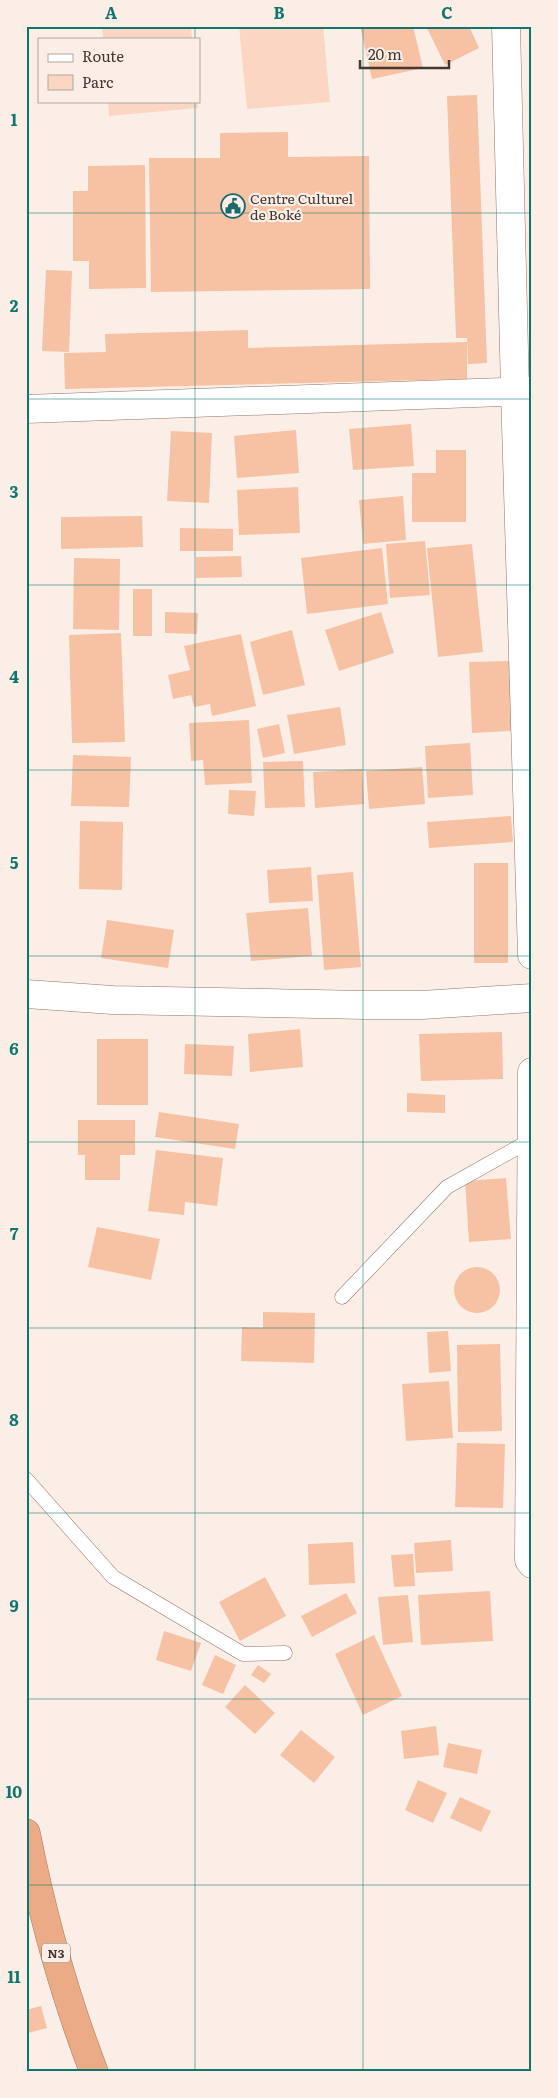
<svg xmlns="http://www.w3.org/2000/svg" width="558" height="2098" viewBox="0 0 558 2098" font-family="Literata,serif">
  <style>
    .green { fill: #fad6c3 }
    .building { fill: #f7c1a3 }
    .lines { fill: none; stroke-linecap: round; stroke-linejoin: round }
    .service-casing { stroke: #917667; stroke-width: 15 }
    .minor-casing { stroke: #917667; stroke-width: 29 }
    .trunk-casing { stroke: #ad7554; stroke-width: 29 }
    .service { stroke: #fff; stroke-width: 14 }
    .minor { stroke: #fff; stroke-width: 28 }
    .trunk { stroke: #ebab86; stroke-width: 28 }
    .grid { fill: none; stroke: #0f766e; stroke-width: 1; stroke-opacity: 0.55 }
    .labels { text-anchor: middle; dominant-baseline: central; stroke-width: 4.5; stroke-linejoin: round; paint-order: stroke }
    .shield { fill: #fbeee7; stroke: #7b6f68; stroke-width: 1 }
    .shield-label { font-size: 12px; font-weight: bold; fill: #443831 }
    .poi-label { font-size: 14px; fill: #443831; stroke: #fbeee7; text-anchor: start }
    .neatline { fill: none; stroke: #0f766e; stroke-width: 2 }
    .grid-label { font-size: 16px; text-anchor: middle; font-weight: bold; fill: #0f766e }
  </style>
  <rect width="100%" height="100%" fill="#fbeee7"/>
  <!-- green -->
  <g class="green">
    <polygon points="102,26 191,26 192,39 103,39"/>
    <polygon points="239,26 323,26 330,102 247,109"/>
    <polygon points="108,101 197,101 198,108 109,116"/>
  </g>
  <!-- building -->
  <g class="building">
    <polygon points="360,26 413,26 423,68 372,79"/>
    <polygon points="426,26 469,26 479,48 445,65"/>
    <polygon points="477,95 487,363 468,364 467,338 456,338 447,96"/>
    <polygon points="288,132 288,157 369,156 370,289 151,292 149,158 220,158 220,133"/>
    <polygon points="145,165 146,288 89,289 89,261 73,261 73,191 88,191 88,166"/>
    <polygon points="46,270 72,271 69,352 42,351"/>
    <polygon points="248,330 248,348 467,342 467,379 65,389 64,353 106,352 105,334"/>
    <polygon points="411,424 414,466 353,470 349,429"/>
    <polygon points="296,430 299,473 237,478 234,436"/>
    <polygon points="171,431 212,433 209,503 167,501"/>
    <polygon points="436,450 466,450 466,522 412,522 412,473 436,473"/>
    <polygon points="298,487 300,533 239,535 237,490"/>
    <polygon points="403,496 406,540 363,544 359,500"/>
    <polygon points="142,516 143,547 61,549 61,517"/>
    <polygon points="180,528 233,529 233,551 180,551"/>
    <polygon points="425,541 430,595 390,598 386,544"/>
    <polygon points="472,544 483,652 438,657 427,548"/>
    <polygon points="382,548 388,604 307,614 301,558"/>
    <polygon points="241,556 242,577 196,578 196,557"/>
    <polygon points="74,558 120,559 119,630 73,629"/>
    <rect x="133" y="589" width="19" height="47"/>
    <polygon points="165,612 198,613 197,634 165,633"/>
    <polygon points="381,612 394,653 339,671 325,630"/>
    <polygon points="292,630 305,685 263,695 250,642"/>
    <polygon points="121,633 125,742 72,743 69,635"/>
    <polygon points="241,634 256,706 212,716 210,704 194,707 191,695 173,699 168,675 190,670 184,646"/>
    <polygon points="509,661 512,731 472,733 469,662"/>
    <polygon points="340,707 346,745 294,754 287,715"/>
    <polygon points="249,720 252,783 205,785 203,760 191,761 189,723"/>
    <polygon points="279,724 285,753 263,758 257,729"/>
    <polygon points="470,743 473,795 428,798 425,746"/>
    <polygon points="73,755 131,757 129,807 71,806"/>
    <polygon points="303,761 305,807 265,808 263,762"/>
    <polygon points="422,767 425,804 369,809 366,771"/>
    <polygon points="362,769 364,804 315,808 313,772"/>
    <polygon points="229,790 256,791 254,816 228,814"/>
    <polygon points="511,816 513,842 429,848 427,822"/>
    <polygon points="80,821 123,822 122,890 79,889"/>
    <rect x="474" y="863" width="34" height="100"/>
    <polygon points="311,867 313,901 269,903 267,870"/>
    <polygon points="353,872 361,967 324,970 317,875"/>
    <polygon points="308,908 312,956 251,961 246,913"/>
    <polygon points="107,920 174,930 168,968 101,958"/>
    <polygon points="300,1029 303,1067 250,1072 248,1034"/>
    <polygon points="502,1032 503,1079 421,1081 419,1034"/>
    <rect x="97" y="1039" width="51" height="66"/>
    <polygon points="185,1044 234,1046 232,1076 184,1074"/>
    <polygon points="407,1093 445,1095 445,1113 407,1112"/>
    <polygon points="159,1112 239,1124 235,1149 155,1137"/>
    <polygon points="78,1120 135,1120 135,1155 120,1155 120,1180 85,1180 85,1155 78,1155"/>
    <polygon points="156,1150 223,1158 217,1206 185,1202 184,1215 148,1211"/>
    <polygon points="506,1178 511,1239 469,1242 465,1181"/>
    <polygon points="97,1227 160,1239 151,1280 88,1267"/>
    <circle cx="477" cy="1290" r="23"/>
    <polygon points="263,1312 315,1313 314,1363 241,1361 242,1327 263,1328"/>
    <polygon points="448,1331 451,1371 429,1373 427,1332"/>
    <polygon points="500,1344 502,1431 458,1432 457,1345"/>
    <polygon points="449,1381 453,1438 406,1441 402,1384"/>
    <polygon points="457,1443 505,1444 503,1508 455,1507"/>
    <polygon points="451,1540 453,1571 416,1573 414,1543"/>
    <polygon points="353,1542 355,1583 309,1585 308,1544"/>
    <polygon points="413,1554 415,1586 394,1587 391,1555"/>
    <polygon points="265,1577 286,1616 240,1641 219,1602"/>
    <polygon points="490,1591 493,1641 421,1645 418,1595"/>
    <polygon points="346,1593 357,1613 312,1637 301,1616"/>
    <polygon points="408,1595 413,1642 383,1645 378,1597"/>
    <polygon points="164,1631 201,1643 191,1671 156,1660"/>
    <polygon points="374,1635 402,1696 363,1715 335,1654"/>
    <polygon points="215,1655 236,1665 223,1694 202,1685"/>
    <polygon points="258,1665 271,1674 264,1683 251,1675"/>
    <polygon points="245,1685 275,1713 255,1734 225,1707"/>
    <polygon points="436,1726 439,1755 404,1759 401,1731"/>
    <polygon points="301,1730 335,1757 314,1783 280,1755"/>
    <polygon points="448,1743 482,1750 477,1774 443,1767"/>
    <polygon points="418,1780 447,1793 433,1823 405,1810"/>
    <polygon points="460,1797 491,1811 481,1832 450,1818"/>
    <polygon points="41,2006 47,2028 28,2033 26,2010"/>
  </g>
  <g class="lines">
    <!-- service casing -->
    <g class="service-casing">
      <g id="service">
        <polyline points="342,1297 447,1187 531,1140"/>
        <polyline points="26,1479 113,1577 243,1654 285,1653"/>
      </g>
    </g>
    <!-- minor casing -->
    <g class="minor-casing">
      <g id="minor">
        <polyline points="506,26 515,391 532,955"/>
        <polyline points="26,409 532,391"/>
        <polyline points="26,994 113,1000 365,1005 422,1005 532,998"/>
        <polyline points="532,1072 529,1560 532,1564"/>
      </g>
    </g>
    <!-- trunk casing -->
    <g class="trunk-casing">
      <path id="trunk" d="M 26,1833 C 42,1914 64,1994 94,2072"/>
    </g>
    <!-- service -->
    <use href="#service" class="service"/>
    <!-- minor -->
    <use href="#minor" class="minor"/>
    <!-- trunk -->
    <use href="#trunk" class="trunk"/>
  </g>
  <!-- grid -->
  <path class="grid" d="M 195,26 L 195,39M 363,26 L 363,2072M 195,101 L 195,2072M 26,213 L 532,213M 26,399 L 532,399M 26,585 L 532,585M 26,770 L 532,770M 26,956 L 532,956M 26,1142 L 532,1142M 26,1328 L 532,1328M 26,1513 L 532,1513M 26,1699 L 532,1699M 26,1885 L 532,1885"/>
  <!-- icons -->
  <defs>
    <g id="civic-ring" transform="scale(1.25)"><circle r="9.5" fill="#fbeee7" stroke="#1b686d" stroke-width="1.5"/><path d="M-.6-6.5H3V-4.5H.6V-3L4-1V1h2V6H-6V1h2V-1L-.6-3ZM-1.2 2.5V6h2.4V2.5Z" fill="#1b686d"/></g>
  </defs>
  <g fill-rule="evenodd">
    <use href="#civic-ring" x="233" y="206"/>
  </g>
  <g class="labels">
    <!-- shield labels -->
    <rect class="shield" x="42" y="1943.5" width="28" height="19" rx="4"/>
    <g class="shield-label">
      <text x="56" y="1953">N3</text>
    </g>
    <!-- poi labels -->
    <g class="poi-label">
      <text x="250" y="198">Centre Culturel<tspan x="250" dy="16">de Boké</tspan></text>
    </g>
  </g>
  <!-- border -->
  <rect width="558" height="2098" fill="none" stroke="#fbeee7" stroke-width="55"/>
  <!-- legend -->
  <rect x="38" y="38" width="162" height="65" fill="#fbeee7" stroke="#b2a59e"/>
  <rect x="48" y="54" width="25" height="8" fill="#ffffff" stroke="#b2a59e"/>
  <text x="82" y="62" font-size="15" fill="#443831">Route</text>
  <rect x="48" y="75" width="25" height="15" fill="#fad6c3" stroke="#b2a59e"/>
  <text x="82" y="88" font-size="15" fill="#443831">Parc</text>
  <!-- scale -->
  <path d="M360 60v8h89v-8" fill="none" stroke="#443831" stroke-width="2.5"/>
  <text x="368" y="60" font-size="15" fill="#443831" stroke="#fbeee7" stroke-width="4" paint-order="stroke">20 m</text>
  <rect x="28" y="28" width="502" height="2042" class="neatline"/>
  <g class="grid-label">
    <text x="111" y="19">A</text>
    <text x="279" y="19">B</text>
    <text x="447" y="19">C</text>
    <text x="14" y="126">1</text>
    <text x="14" y="312">2</text>
    <text x="14" y="498">3</text>
    <text x="14" y="683">4</text>
    <text x="14" y="869">5</text>
    <text x="14" y="1055">6</text>
    <text x="14" y="1240">7</text>
    <text x="14" y="1426">8</text>
    <text x="14" y="1612">9</text>
    <text x="14" y="1798">10</text>
    <text x="14" y="1983">11</text>
  </g>
</svg>
